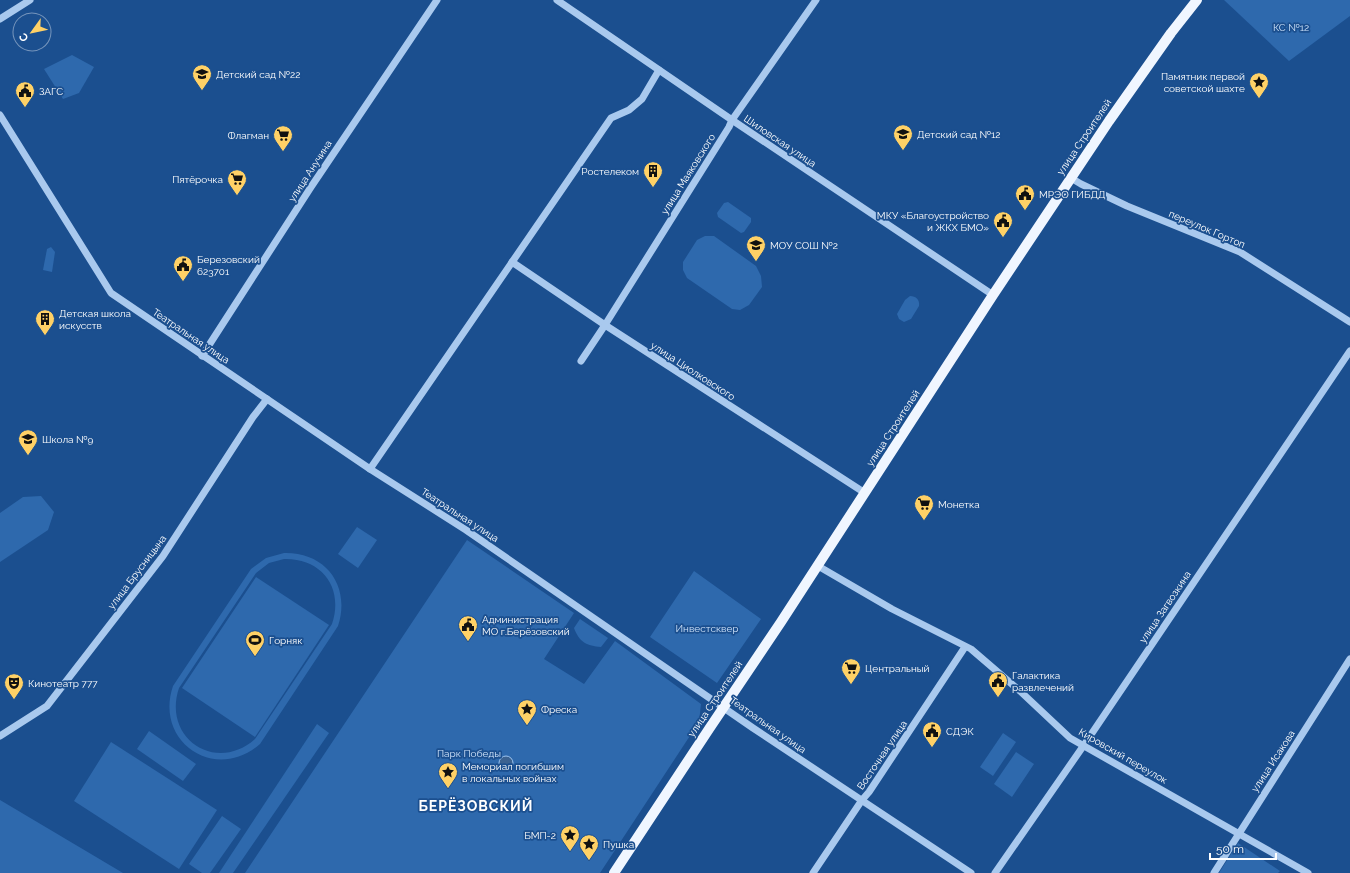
<svg xmlns="http://www.w3.org/2000/svg" width="1350" height="873" viewBox="0 0 1350 873" font-family="Raleway,sans-serif">
  <style>
    .green { fill: #2e69ad; fill-rule: evenodd }
    .water { fill: #3c6290; stroke: #9cc4f0 }
    .lines { fill: none; stroke-linecap: round; stroke-linejoin: round }
    .minor { stroke: #a9c9ee; stroke-width: 7 }
    .major { stroke: #f0f6ff; stroke-width: 10 }
    .labels { text-anchor: middle; dominant-baseline: central; stroke-width: 3.5; stroke-linejoin: round; paint-order: stroke }
    .park-label { font-size: 10px; fill: #cfe3fa; stroke: #1b4f8f }
    .poi-label { font-size: 10px; fill: #fff; stroke: #1b4f8f; text-anchor: start }
    .street-label { font-size: 10px; fill: #fff; stroke: #1b4f8f }
    .district-label { font-size: 14px; font-weight: bold; letter-spacing: 1px; fill: #fff; stroke: #1b4f8f }
  </style>
  <rect width="100%" height="100%" fill="#1b4f8f"/>
  <!-- green -->
  <g class="green">
    <polygon points="1224,0 1350,0 1350,16 1289,61"/>
    <polygon points="72,55 94,67 79,93 63,99 44,69"/>
    <polygon points="728,202 751,218 751,222 744,232 741,233 718,217 717,213 724,203"/>
    <polygon points="705,236 714,236 756,266 761,276 762,287 749,305 740,310 732,309 687,278 683,270 683,262 697,240"/>
    <polygon points="51,247 55,252 52,272 43,270 47,249"/>
    <path d="M 910,296 C 916,296 920,300 919,306 L 911,319 L 904,322 L 899,319 L 897,314 L 905,300 Z"/>
    <polygon points="41,496 54,512 48,530 0,562 0,513 23,497"/>
    <polygon points="357,527 377,540 358,568 338,554"/>
    <polygon points="467,540 574,613 544,659 584,684 615,641 701,704 699,722 600,873 245,873"/>
    <path d="M 284,553 C 326,552 351,586 338,626 L 260,744 C 215,783 154,742 173,686 L 251,569 L 266,558 ZM 284,559 C 322,558 344,588 332,624 L 255,739 C 216,774 162,738 179,688 L 256,573 L 269,563 Z"/>
    <polygon points="694,571 761,619 717,683 650,637"/>
    <polygon points="256,577 329,625 255,737 182,688"/>
    <path d="M 580,619 L 608,638 L 601,647 C 587,646 579,642 574,628 Z"/>
    <polygon points="317,724 329,733 233,873 219,873"/>
    <polygon points="149,731 196,764 183,781 137,749"/>
    <polygon points="1003,733 1016,742 993,776 980,767"/>
    <polygon points="111,742 217,810 179,869 74,801"/>
    <polygon points="1016,752 1034,764 1012,797 994,784"/>
    <polygon points="0,800 123,873 0,873"/>
    <polygon points="222,816 241,829 210,873 202,873 189,864"/>
    <polygon points="1238,843 1280,871 1278,873 1219,873"/>
  </g>
  <!-- water -->
  <circle class="water" cx="506" cy="763" r="7"/>
  <g class="lines">
    <!-- minor -->
    <g class="minor">
      <polyline points="557,0 732,120 993,295"/>
      <polyline points="0,19 30,0"/>
      <polyline points="0,115 111,293 370,469 466,530 753,728 971,873"/>
      <polyline points="1071,178 1081,184 1127,206 1240,252 1350,322"/>
      <polyline points="512,262 605,325 865,493"/>
      <polyline points="202,356 311,187 437,0"/>
      <polyline points="581,361 605,325 729,127 732,120 816,0"/>
      <polyline points="370,469 611,118 629,110 642,99 659,70"/>
      <polyline points="818,566 892,609 971,649 1020,691 1070,738 1308,873"/>
      <polyline points="0,736 47,706 163,556 253,417 267,399"/>
      <polyline points="813,873 862,800 869,792 965,647"/>
      <polyline points="995,873 1084,745 1350,351"/>
      <polyline points="1214,873 1350,659"/>
    </g>
    <!-- major -->
    <polyline class="major" points="614,873 709,729 781,622 993,295 1109,121 1171,33 1197,0"/>
  </g>
  <!-- icons -->
  <defs>
    <g id="school-pin" transform="scale(1)"><path d="M0 17L-7.5 6A9.5 9.5 0 1 1 7.5 6Z" fill="#ffd166" stroke="#1b4f8f"/><path d="M0-5L7-2L0 1L-7-2ZM-4 1L0 2.5L4 1V4Q0 6-4 4Z" fill="#111"/></g>
    <g id="sight-pin" transform="scale(1)"><path d="M0 17L-7.5 6A9.5 9.5 0 1 1 7.5 6Z" fill="#ffd166" stroke="#1b4f8f"/><path d="M0-6L1.8-2.2L6-1.7L2.9 1.2L3.7 5.4L0 3.3L-3.7 5.4L-2.9 1.2L-6-1.7L-1.8-2.2Z" fill="#111"/></g>
    <g id="civic-pin" transform="scale(1)"><path d="M0 17L-7.5 6A9.5 9.5 0 1 1 7.5 6Z" fill="#ffd166" stroke="#1b4f8f"/><path d="M-.6-6.5H3V-4.5H.6V-3L4-1V1h2V6H-6V1h2V-1L-.6-3ZM-1.2 2.5V6h2.4V2.5Z" fill="#111"/></g>
    <g id="supermarket-pin" transform="scale(1)"><path d="M0 17L-7.5 6A9.5 9.5 0 1 1 7.5 6Z" fill="#ffd166" stroke="#1b4f8f"/><path d="M-6-5.5h2.5l.6 2H6L4.5 2H-2.5L-4.4-4H-6ZM-1.5 3.2a1.3 1.3 0 1 0 .1 0ZM3 3.2a1.3 1.3 0 1 0 .1 0Z" fill="#111"/></g>
    <g id="building-pin" transform="scale(1)"><path d="M0 17L-7.5 6A9.5 9.5 0 1 1 7.5 6Z" fill="#ffd166" stroke="#1b4f8f"/><path d="M-4-6H4V6H1V3H-1V6H-4ZM-2.5-4.3h1.7v1.8h-1.7ZM.8-4.3h1.7v1.8H.8ZM-2.5-1h1.7V.8h-1.7ZM.8-1h1.7V.8H.8Z" fill="#111"/></g>
    <g id="stadium-pin" transform="scale(1)"><path d="M0 17L-7.5 6A9.5 9.5 0 1 1 7.5 6Z" fill="#ffd166" stroke="#1b4f8f"/><path d="M0-5a6.5 5 0 1 0 0 10a6.5 5 0 1 0 0-10ZM-3.5-1.8h7v3.6h-7Z" fill="#111"/></g>
    <g id="theatre-pin" transform="scale(1)"><path d="M0 17L-7.5 6A9.5 9.5 0 1 1 7.5 6Z" fill="#ffd166" stroke="#1b4f8f"/><path d="M-5-5.5Q0-4 5-5.5V0Q5 5 0 6Q-5 5-5 0ZM-3.3-2.5H-1v1.5H-3.3ZM1-2.5H3.3v1.5H1ZM-2.8 1Q0 5.5 2.8 1Z" fill="#111"/></g>
  </defs>
  <g fill-rule="evenodd">
    <use href="#school-pin" x="202" y="74"/>
    <use href="#sight-pin" x="1259" y="82"/>
    <use href="#civic-pin" x="25" y="91"/>
    <use href="#school-pin" x="903" y="134"/>
    <use href="#supermarket-pin" x="283" y="135"/>
    <use href="#building-pin" x="653" y="171"/>
    <use href="#supermarket-pin" x="237" y="179"/>
    <use href="#civic-pin" x="1025" y="194"/>
    <use href="#civic-pin" x="1003" y="221"/>
    <use href="#school-pin" x="756" y="245"/>
    <use href="#civic-pin" x="183" y="265"/>
    <use href="#building-pin" x="45" y="319"/>
    <use href="#school-pin" x="28" y="439"/>
    <use href="#supermarket-pin" x="924" y="504"/>
    <use href="#civic-pin" x="468" y="625"/>
    <use href="#stadium-pin" x="255" y="640"/>
    <use href="#supermarket-pin" x="851" y="668"/>
    <use href="#civic-pin" x="998" y="681"/>
    <use href="#theatre-pin" x="14" y="683"/>
    <use href="#sight-pin" x="527" y="709"/>
    <use href="#civic-pin" x="932" y="731"/>
    <use href="#sight-pin" x="448" y="772"/>
    <use href="#sight-pin" x="570" y="835"/>
    <use href="#sight-pin" x="589" y="844"/>
  </g>
  <g class="labels">
    <!-- park labels -->
    <g class="park-label">
      <text x="1291" y="27">КС №12</text>
      <text x="707" y="628">Инвестсквер</text>
      <text x="469" y="753">Парк Победы</text>
    </g>
    <!-- poi labels -->
    <g class="poi-label">
      <text x="216" y="74">Детский сад №22</text>
      <text x="1245" y="76" text-anchor="end">Памятник первой<tspan x="1245" dy="12">советской шахте</tspan></text>
      <text x="39" y="91">ЗАГС</text>
      <text x="917" y="134">Детский сад №12</text>
      <text x="269" y="135" text-anchor="end">Флагман</text>
      <text x="639" y="171" text-anchor="end">Ростелеком</text>
      <text x="223" y="179" text-anchor="end">Пятёрочка</text>
      <text x="1039" y="194">МРЭО ГИБДД</text>
      <text x="989" y="215" text-anchor="end">МКУ «Благоустройство<tspan x="989" dy="12">и ЖКХ БМО»</tspan></text>
      <text x="770" y="245">МОУ СОШ №2</text>
      <text x="197" y="259">Березовский<tspan x="197" dy="12">623701</tspan></text>
      <text x="59" y="313">Детская школа<tspan x="59" dy="12">искусств</tspan></text>
      <text x="42" y="439">Школа №9</text>
      <text x="938" y="504">Монетка</text>
      <text x="482" y="619">Администрация<tspan x="482" dy="12">МО г.Берёзовский</tspan></text>
      <text x="269" y="640">Горняк</text>
      <text x="865" y="668">Центральный</text>
      <text x="1012" y="675">Галактика<tspan x="1012" dy="12">развлечений</tspan></text>
      <text x="28" y="683">Кинотеатр 777</text>
      <text x="541" y="709">Фреска</text>
      <text x="946" y="731">СДЭК</text>
      <text x="462" y="766">Мемориал погибшим<tspan x="462" dy="12">в локальных войнах</tspan></text>
      <text x="556" y="835" text-anchor="end">БМП-2</text>
      <text x="603" y="844">Пушка</text>
    </g>
    <!-- street labels -->
    <g class="street-label">
      <text transform="translate(1084 137) rotate(-56)">улица Строителей</text>
      <text transform="translate(780 141) rotate(34)">Шиловская улица</text>
      <text transform="translate(310 171) rotate(-57)">улица Анучина</text>
      <text transform="translate(688 174) rotate(-58)">улица Маяковского</text>
      <text transform="translate(1207 229) rotate(23)">переулок Гортоп</text>
      <text transform="translate(191 336) rotate(34)">Театральная улица</text>
      <text transform="translate(693 371) rotate(33)">улица Циолковского</text>
      <text transform="translate(893 428) rotate(-57)">улица Строителей</text>
      <text transform="translate(460 515) rotate(33)">Театральная улица</text>
      <text transform="translate(137 572) rotate(-53)">улица Брусницына</text>
      <text transform="translate(1165 607) rotate(-56)">улица Загвозкина</text>
      <text transform="translate(715 699) rotate(-56)">улица Строителей</text>
      <text transform="translate(768 725) rotate(35)">Театральная улица</text>
      <text transform="translate(882 755) rotate(-56)">Восточная улица</text>
      <text transform="translate(1123 756) rotate(30)">Кировский переулок</text>
      <text transform="translate(1273 761) rotate(-57)">улица Исакова</text>
    </g>
    <!-- district labels -->
    <g class="district-label">
      <text x="476" y="806">БЕРЁЗОВСКИЙ</text>
    </g>
  </g>
  <!-- north arrow -->
  <g transform="translate(32 32) rotate(237)"><circle r="19" fill="#1b4f8f" stroke="#7695bc"/>
  <path d="M0-3L7 15L0 10L-7 15Z" fill="#ffd166"/>
  <text y="-6" font-size="11" font-weight="bold" text-anchor="middle" fill="#ffffff">С</text>
  </g>
  <!-- scale -->
  <path d="M1210 853v6h66v-6" fill="none" stroke="#ffffff" stroke-width="2"/>
  <text x="1216" y="853" font-size="12" fill="#ffffff" stroke="#1b4f8f" stroke-width="3" paint-order="stroke">50 m</text>
</svg>
